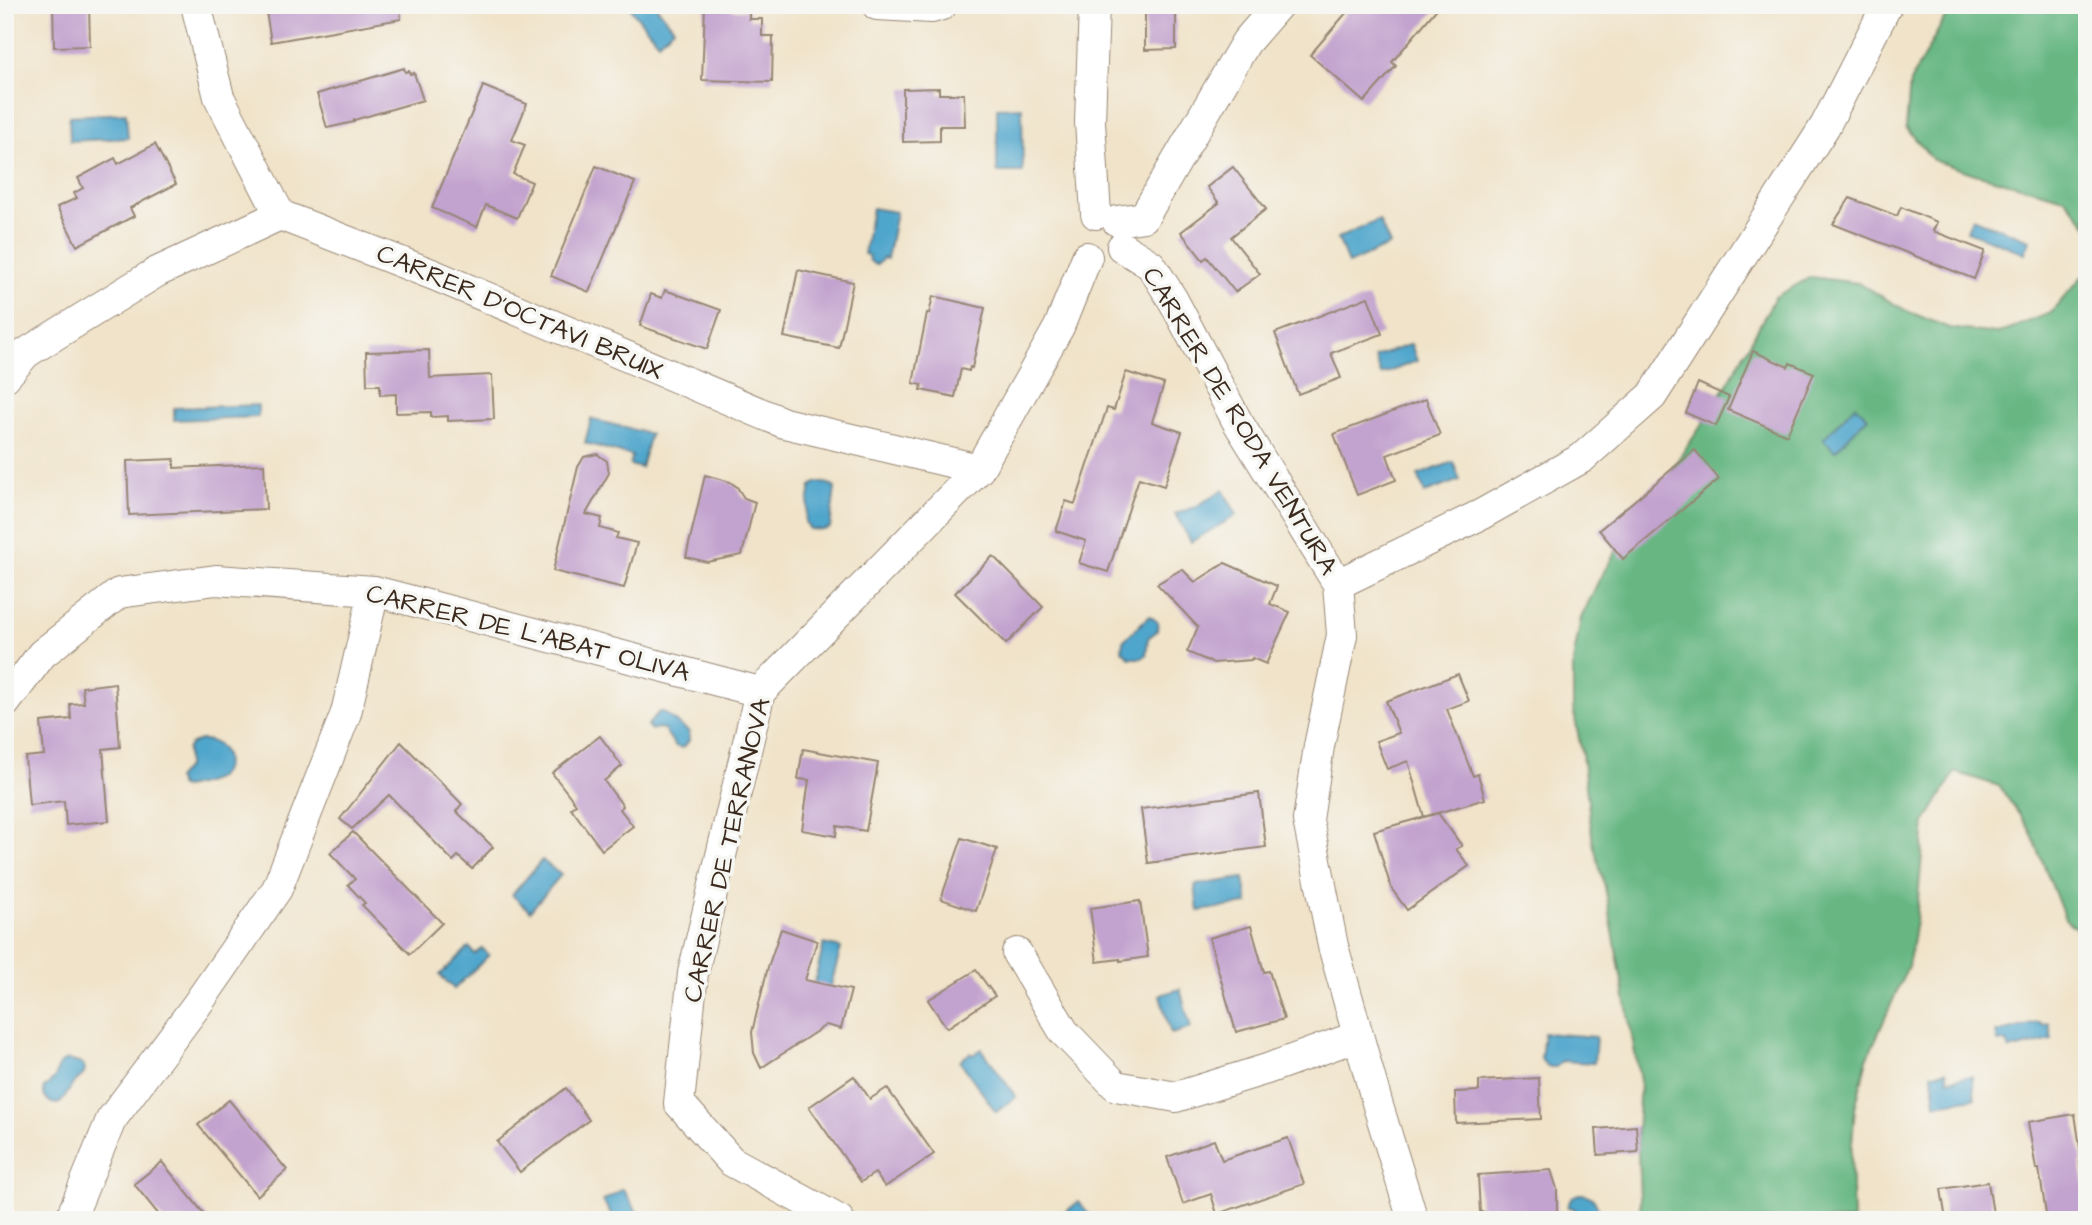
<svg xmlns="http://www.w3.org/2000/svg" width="2092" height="1225" viewBox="0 0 2092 1225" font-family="'Architects Daughter',sans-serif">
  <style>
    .forest { fill: #67b783; stroke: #517050; stroke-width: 2 }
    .water { fill: #50a6cc; stroke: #466875; stroke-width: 2 }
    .building { fill: #c2a2ce }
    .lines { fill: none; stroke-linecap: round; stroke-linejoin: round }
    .street-casing { stroke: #968674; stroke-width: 32 }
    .street { stroke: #fff; stroke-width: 30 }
    .labels { text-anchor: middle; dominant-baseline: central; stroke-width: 7; stroke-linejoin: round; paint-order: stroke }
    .street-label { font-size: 26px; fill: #3b2a1e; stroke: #f6f6f2 }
  </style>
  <rect width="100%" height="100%" fill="#f6f6f2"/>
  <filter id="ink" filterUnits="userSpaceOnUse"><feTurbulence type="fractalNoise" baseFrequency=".0143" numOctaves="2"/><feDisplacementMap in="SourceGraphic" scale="14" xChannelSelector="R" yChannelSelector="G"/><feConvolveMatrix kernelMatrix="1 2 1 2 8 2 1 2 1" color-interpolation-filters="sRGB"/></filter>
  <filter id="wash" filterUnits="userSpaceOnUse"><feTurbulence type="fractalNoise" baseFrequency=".00686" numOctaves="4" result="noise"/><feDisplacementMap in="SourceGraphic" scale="28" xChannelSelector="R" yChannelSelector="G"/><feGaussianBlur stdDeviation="1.57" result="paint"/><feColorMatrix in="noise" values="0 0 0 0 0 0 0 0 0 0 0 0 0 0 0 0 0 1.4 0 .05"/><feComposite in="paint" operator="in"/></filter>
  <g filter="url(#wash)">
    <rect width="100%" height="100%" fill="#f0e3c9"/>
    <!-- forest -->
    <g class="forest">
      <polygon points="1952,5 2087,5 2087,225 2065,198 1975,174 1933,160 1906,128 1910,82"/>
      <polygon points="2087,264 2087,938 2065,919 2030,830 1999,786 1955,772 1925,823 1916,921 1908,966 1867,1059 1855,1108 1851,1155 1853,1220 1641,1220 1637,1132 1640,1081 1605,887 1593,843 1582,754 1573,708 1573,662 1581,618 1599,580 1622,541 1706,419 1731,378 1775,297 1811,277 1858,283 1907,311 1949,328 1996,334 2051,313 2085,273"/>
    </g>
    <!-- water -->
    <g class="water">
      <polygon points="634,5 655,5 674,28 658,42 630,8"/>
      <polygon points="1022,107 1023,172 997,172 997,108"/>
      <polygon points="126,113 128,138 70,141 69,116"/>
      <polygon points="872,208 896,212 887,259 883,258 879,263 875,265 869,260 868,255 864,254"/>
      <polygon points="1972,218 2030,240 2025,253 1967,231"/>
      <polygon points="1379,220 1390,245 1348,264 1338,238"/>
      <polygon points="1411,344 1417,361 1381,375 1375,357"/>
      <polygon points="258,405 258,417 174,420 174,408"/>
      <polygon points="1855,405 1868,417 1835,451 1823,439"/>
      <polygon points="591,419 650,434 641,468 630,465 632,456 585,443"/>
      <polygon points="1453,462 1460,480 1425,493 1418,475"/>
      <polygon points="818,482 829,484 835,488 830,528 823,530 810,529 805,522 811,486"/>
      <polygon points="1223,490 1237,515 1191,542 1175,514 1195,507"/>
      <polygon points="1149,616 1153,618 1158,623 1157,631 1148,638 1146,655 1142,658 1130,658 1122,650 1123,641"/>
      <polygon points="659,712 663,712 689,732 689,741 682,748 675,746 664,729 658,728 651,730 647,726"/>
      <path d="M 201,740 C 223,739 235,763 217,778 C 208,784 194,785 184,788 L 180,787 L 176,779 L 187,767 C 189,753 181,745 201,740 Z"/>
      <polygon points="542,860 561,875 530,911 512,895"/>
      <polygon points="1244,878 1248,904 1198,911 1195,885"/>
      <polygon points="824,944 841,948 824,1011 808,1007"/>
      <polygon points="469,947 475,954 482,948 489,955 454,989 440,975"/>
      <polygon points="1180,989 1191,1028 1171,1034 1160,995"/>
      <polygon points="2041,1022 2042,1025 2049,1023 2052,1040 2009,1050 2006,1041 1998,1042 1996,1033"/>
      <polygon points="1544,1033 1596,1037 1594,1063 1562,1061 1556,1067 1547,1067 1541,1059"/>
      <polygon points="982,1049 1016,1097 996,1112 960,1061 970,1053 972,1055"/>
      <polygon points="68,1060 83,1064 85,1069 84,1074 73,1084 62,1101 58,1104 52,1103 45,1098 43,1089 55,1078 60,1063"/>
      <polygon points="1946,1071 1948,1080 1972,1076 1975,1098 1936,1104 1932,1073"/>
      <polygon points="623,1189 642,1220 615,1220 603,1201"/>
      <path d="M 1579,1194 C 1594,1193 1599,1206 1601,1220 L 1579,1220 L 1574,1208 L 1567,1207 L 1572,1197 Z"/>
      <polygon points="1079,1202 1093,1220 1066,1220 1062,1214"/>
    </g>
    <g id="blocks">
      <!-- building -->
      <g class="building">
        <polygon points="53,5 89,5 90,46 54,47"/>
        <polygon points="265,5 400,5 401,19 271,42"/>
        <polygon points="705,5 732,5 732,10 749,10 749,19 762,19 762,36 773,36 772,82 702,80"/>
        <polygon points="1145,5 1176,5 1176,49 1145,50"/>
        <polygon points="1353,5 1440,5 1392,62 1396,66 1364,102 1310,55"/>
        <polygon points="404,68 405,72 409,71 410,74 414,73 423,100 354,120 354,122 327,128 317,94"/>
        <polygon points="483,86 527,104 512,140 525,145 513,174 532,182 517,218 486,205 477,227 432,208"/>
        <polygon points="939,88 939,94 964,94 965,126 940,126 940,141 903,142 903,89"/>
        <polygon points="155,144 176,184 130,208 134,216 77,246 57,207 77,198 74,193 83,188 78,178 115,158 118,164"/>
        <polygon points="596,166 635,182 589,292 551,276"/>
        <polygon points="1233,167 1266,209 1231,237 1260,274 1235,292 1207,257 1203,260 1181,232 1219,203 1207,187"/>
        <polygon points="1850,198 1897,216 1901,207 1937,222 1933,231 1985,251 1974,279 1833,224"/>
        <polygon points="798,270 853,282 839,348 784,337"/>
        <polygon points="665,290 721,310 707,349 640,326 651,294 662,298"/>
        <polygon points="933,296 985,308 972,368 970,367 969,371 961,369 955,397 921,390 922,385 913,383 927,313 929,314"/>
        <polygon points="1368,297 1382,334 1331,353 1341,378 1298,394 1275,333"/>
        <polygon points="429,350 430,378 492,375 494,419 448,421 448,416 431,417 431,412 396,413 396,394 380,395 380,385 367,385 366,352"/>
        <polygon points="1753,351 1788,367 1790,363 1814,373 1787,435 1728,410"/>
        <polygon points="1126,372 1164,384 1152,422 1182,432 1164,486 1139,478 1108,572 1079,563 1086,541 1056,531 1066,501 1075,504 1107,408 1114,410"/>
        <polygon points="1698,383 1729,397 1716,426 1686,413"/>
        <polygon points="1426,399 1440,435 1387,455 1396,480 1357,495 1334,434"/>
        <polygon points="1695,450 1719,479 1623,559 1599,530"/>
        <polygon points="597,454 607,461 609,473 586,514 602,518 600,528 618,533 616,538 637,543 624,588 553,571 578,467 584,457"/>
        <polygon points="174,459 174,468 264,464 266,509 129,515 127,461"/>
        <polygon points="705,475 730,482 737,487 744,498 755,502 742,555 707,562 686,557"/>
        <polygon points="993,556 1043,607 1006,644 955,593"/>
        <polygon points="1225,563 1277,586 1270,604 1290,612 1266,664 1252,658 1251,660 1213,663 1187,652 1198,627 1157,584 1182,569 1195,582"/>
        <polygon points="1458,674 1469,701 1447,709 1473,776 1478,774 1485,799 1424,817 1408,761 1387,769 1376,741 1399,733 1386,701"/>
        <polygon points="115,683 120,747 103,749 109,821 66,825 64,801 29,805 25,757 44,755 41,722 71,719 70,704 84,703 82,687"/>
        <polygon points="600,736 622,766 604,781 623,806 620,809 633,826 602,850 571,808 576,804 552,773"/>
        <polygon points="401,742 462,804 456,811 493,847 472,869 458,856 453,861 389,795 352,829 340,819"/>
        <polygon points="803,749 878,763 866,831 837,826 836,836 802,830 809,780 798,779"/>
        <polygon points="1259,793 1266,847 1148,863 1141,809"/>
        <polygon points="1438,813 1462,846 1456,849 1469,866 1407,910 1391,888 1374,831"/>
        <polygon points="353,832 442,923 410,954 362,905 365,903 348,885 355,879 330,853"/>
        <polygon points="962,838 997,849 976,911 941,899"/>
        <polygon points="1140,901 1148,957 1120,961 1120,959 1097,962 1090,908"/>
        <polygon points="1251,926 1264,972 1269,971 1284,1019 1236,1032 1209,938"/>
        <polygon points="781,929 817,941 805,980 851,990 841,1029 826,1025 761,1068 754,1053 752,1032 768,967"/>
        <polygon points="976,970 995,996 947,1028 928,1000"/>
        <polygon points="854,1076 870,1099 887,1088 934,1154 885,1187 875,1173 861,1182 809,1107"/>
        <polygon points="1539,1078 1541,1119 1456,1123 1455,1092 1479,1091 1479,1081"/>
        <polygon points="566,1088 589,1120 520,1172 497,1142"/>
        <polygon points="229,1100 287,1170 257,1196 198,1125"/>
        <polygon points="2075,1114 2082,1161 2080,1162 2087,1199 2087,1215 2047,1220 2039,1169 2036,1169 2028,1122"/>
        <polygon points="1636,1126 1638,1152 1598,1155 1596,1129"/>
        <polygon points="1288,1138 1304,1184 1217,1214 1211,1194 1183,1204 1167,1157 1214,1140 1222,1160"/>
        <polygon points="162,1162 176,1179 209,1220 163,1220 134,1184"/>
        <polygon points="1551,1170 1557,1189 1557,1220 1485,1220 1485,1212 1480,1212 1478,1175"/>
        <polygon points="1988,1182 1994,1220 1946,1220 1941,1189"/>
      </g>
    </g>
  </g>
  <g filter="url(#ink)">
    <use href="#blocks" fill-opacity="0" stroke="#968674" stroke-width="2"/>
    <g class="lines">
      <!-- street casing -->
      <g class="street-casing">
        <g id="street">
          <polyline points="196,5 219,97 280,215 434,275 784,423 979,469"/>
          <polyline points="877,5 932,8 942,5"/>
          <polyline points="1094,5 1090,122 1096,214"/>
          <polyline points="1117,221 1144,217 1246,42 1278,5"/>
          <polyline points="1122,247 1151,265 1173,300 1237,421 1338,584 1342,635 1319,746 1308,820 1333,946 1378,1106 1413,1220"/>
          <polyline points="5,377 26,353 157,272 280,215"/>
          <polyline points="1338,584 1482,514 1582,458 1652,396 1825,126 1887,5"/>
          <polyline points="5,703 42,654 119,593 216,580 374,591 760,692"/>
          <polyline points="1017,953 1064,1032 1116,1086 1176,1097 1267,1069 1358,1036"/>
          <polyline points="70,1220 111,1120 196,1006 277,889 346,713 374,591"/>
          <polyline points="839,1220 731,1161 679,1103 693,973 760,692 979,469 1059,327 1087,257"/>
        </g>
      </g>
      <!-- street -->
      <use href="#street" class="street"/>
    </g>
  </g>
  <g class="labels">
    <!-- street labels -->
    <g class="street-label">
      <text transform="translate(520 312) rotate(23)">CARRER D'OCTAVI BRUIX</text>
      <text transform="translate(1240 421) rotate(59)">CARRER DE RODA VENTURA</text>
      <text transform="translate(528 633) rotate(14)">CARRER DE L'ABAT OLIVA</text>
      <text transform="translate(727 850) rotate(-77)">CARRER DE TERRANOVA</text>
    </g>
  </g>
  <!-- margin -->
  <rect width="2092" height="1225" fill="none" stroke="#f6f6f2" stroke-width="28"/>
</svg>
